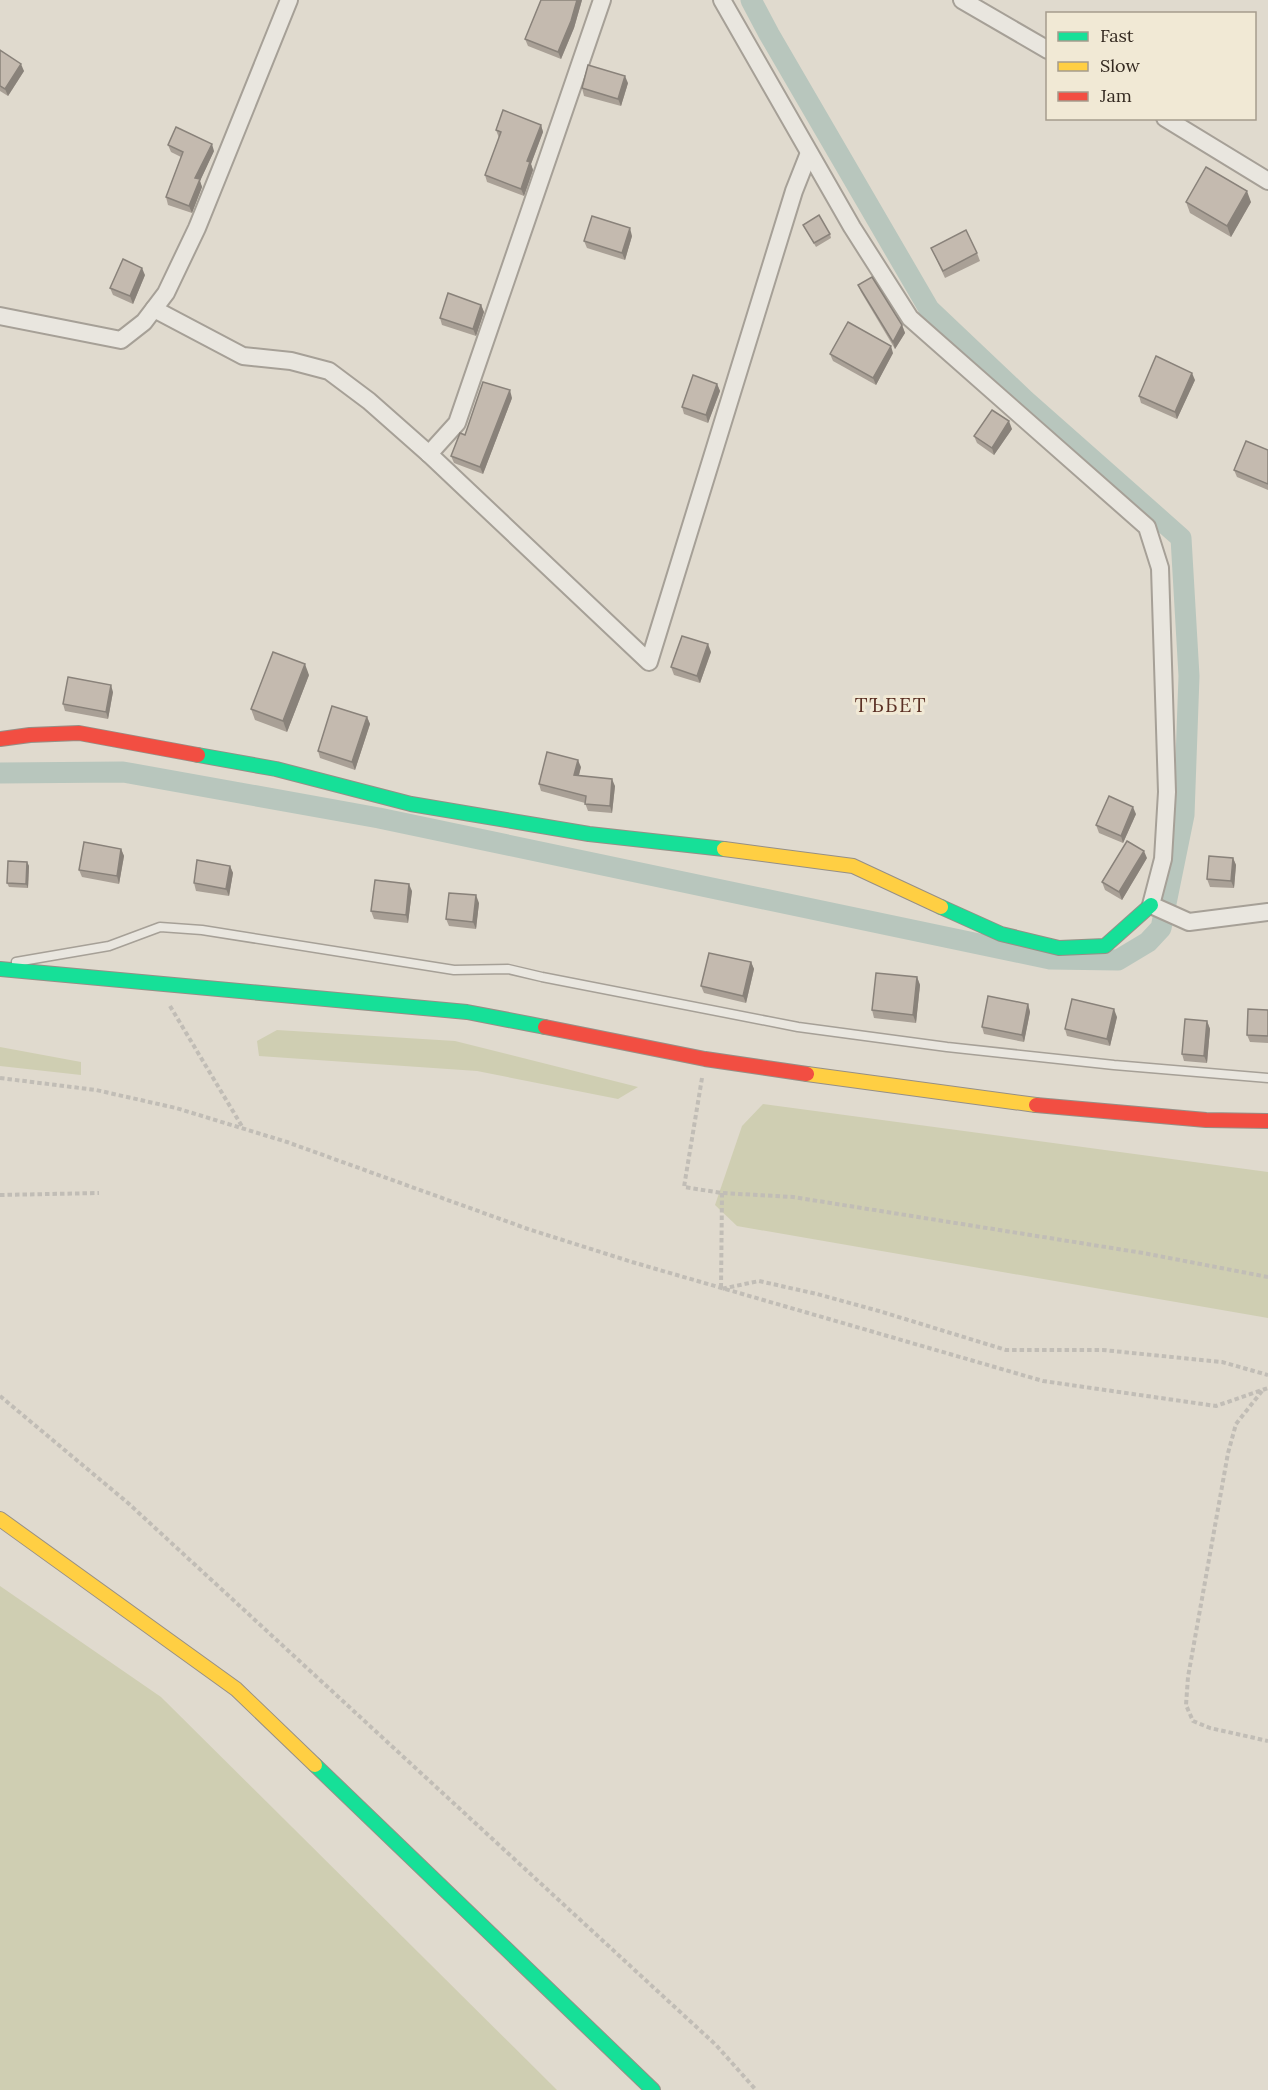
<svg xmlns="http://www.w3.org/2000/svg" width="1268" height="2090" viewBox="0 0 1268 2090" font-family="Lora,serif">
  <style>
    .green { fill: #cfceb2 }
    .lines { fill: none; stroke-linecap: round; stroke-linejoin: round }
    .canal { stroke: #b8c6bd; stroke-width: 21 }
    .lane-casing { stroke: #a6a097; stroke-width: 11 }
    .street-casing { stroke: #a6a097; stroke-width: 20 }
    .fast-casing { stroke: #968f86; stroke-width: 16 }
    .slow-casing { stroke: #968f86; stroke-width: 16 }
    .jam-casing { stroke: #968f86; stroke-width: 16 }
    .path { stroke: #c1bdb6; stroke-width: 4; stroke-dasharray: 4.5 3; stroke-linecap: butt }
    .lane { stroke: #e9e6df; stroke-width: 8 }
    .street { stroke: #e9e6df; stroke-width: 16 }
    .fast { stroke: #16e098; stroke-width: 14 }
    .slow { stroke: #ffcf43; stroke-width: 14 }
    .jam { stroke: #f24e42; stroke-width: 14 }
    .wall { fill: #a9a096 }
    .shaded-wall { fill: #89827a }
    .building { fill: #c4baaf; stroke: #89827a; stroke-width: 1.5 }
    .labels { text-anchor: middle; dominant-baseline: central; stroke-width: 6; stroke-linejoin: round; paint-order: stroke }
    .quarter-label { font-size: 20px; letter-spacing: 1.5px; fill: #5b3025; stroke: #f1e9d5 }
  </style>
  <rect width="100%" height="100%" fill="#e0dace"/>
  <!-- green -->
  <g class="green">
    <polygon points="277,1030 455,1041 638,1087 618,1099 477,1071 259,1056 257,1041"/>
    <polygon points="0,1047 81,1062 81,1075 0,1066"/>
    <polygon points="763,1104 1268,1172 1268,1318 737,1226 715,1205 742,1126"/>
    <polygon points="0,1586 161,1697 557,2090 0,2090"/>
  </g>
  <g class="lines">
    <!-- canal -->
    <polyline class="canal" points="0,773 123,772 379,818 1050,959 1118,960 1148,942 1161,928 1184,815 1189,676 1181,538 1025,400 929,309 769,34 751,0"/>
    <!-- lane casing -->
    <g class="lane-casing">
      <polyline id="lane" points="16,962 109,946 160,927 202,930 454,970 508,969 542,977 798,1027 947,1047 1114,1065 1268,1078"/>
    </g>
    <!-- street casing -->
    <g class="street-casing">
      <g id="street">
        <polyline points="722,0 852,227 910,318 1147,527 1160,568 1167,792 1163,859 1151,905 1189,922 1268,912"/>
        <polyline points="962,0 1048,50"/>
        <polyline points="1165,118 1268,181"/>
        <polyline points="154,309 243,356 291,361 329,371 369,401 429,454 649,662 794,191 809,153"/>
        <polyline points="0,316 121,340 144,322 166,293 197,228 289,0"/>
        <polyline points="429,454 457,423 602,0"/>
      </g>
    </g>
    <!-- fast casing -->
    <g class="fast-casing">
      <g id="fast">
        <polyline points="198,755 276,769 411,804 589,834 724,849"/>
        <polyline points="941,907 1001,934 1059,948 1105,946 1151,905"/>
        <polyline points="0,969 467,1012 545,1027"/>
        <polyline points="315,1765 653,2090"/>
      </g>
    </g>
    <!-- slow casing -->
    <g class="slow-casing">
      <g id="slow">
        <polyline points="724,849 853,866 941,907"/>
        <polyline points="807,1074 1036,1105"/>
        <polyline points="0,1519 236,1689 315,1765"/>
      </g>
    </g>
    <!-- jam casing -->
    <g class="jam-casing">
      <g id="jam">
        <polyline points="0,739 30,735 79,733 198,755"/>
        <polyline points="545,1027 705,1059 807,1074"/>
        <polyline points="1036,1105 1206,1120 1268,1121"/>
      </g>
    </g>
    <!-- path -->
    <g class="path">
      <polyline points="170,1006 243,1128"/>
      <polyline points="0,1078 96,1090 176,1108 287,1142 528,1229 632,1262 1043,1381 1216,1406 1268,1388"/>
      <polyline points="702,1078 684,1187 722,1193 793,1197 1143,1253 1268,1277"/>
      <polyline points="722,1193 721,1289 759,1281 817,1294 879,1311 1006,1350 1103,1350 1222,1362 1268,1375"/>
      <polyline points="0,1195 99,1193"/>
      <polyline points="1262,1391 1236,1424 1228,1453 1188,1677 1186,1705 1193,1721 1210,1728 1268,1741"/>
      <polyline points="0,1396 128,1503 716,2045 756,2090"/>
    </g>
    <!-- lane -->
    <use href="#lane" class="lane"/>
    <!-- street -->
    <use href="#street" class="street"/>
    <!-- fast -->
    <use href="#fast" class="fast"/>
    <!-- slow -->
    <use href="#slow" class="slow"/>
    <!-- jam -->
    <use href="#jam" class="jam"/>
  </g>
  <!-- wall -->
  <g class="wall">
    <polygon points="541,0 582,0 574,28 561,59 528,46 525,39"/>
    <polygon points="0,50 24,71 8,96 0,91"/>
    <polygon points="628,83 621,106 584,96 582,88"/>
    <polygon points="541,125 543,132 531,164 533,170 524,196 487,182 485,175 499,138 496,130"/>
    <polygon points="168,145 214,151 200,181 202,187 192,213 168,205 166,197 181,157 171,152"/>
    <polygon points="1186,202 1251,202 1231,237 1190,213"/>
    <polygon points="803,225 830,234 831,238 816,247"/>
    <polygon points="632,236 625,260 587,248 584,241"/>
    <polygon points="931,248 977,253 980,261 945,278"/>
    <polygon points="145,275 133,304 113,295 110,288"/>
    <polygon points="858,285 902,325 905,333 895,349 861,292"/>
    <polygon points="481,305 484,312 476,336 442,325 440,318"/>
    <polygon points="893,353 876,385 833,361 830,354"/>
    <polygon points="1195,380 1177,419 1141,403 1139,396"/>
    <polygon points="717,384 720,391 708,423 684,414 682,407"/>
    <polygon points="512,398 483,474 454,463 451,456"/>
    <polygon points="1012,429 994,455 977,443 974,436"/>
    <polygon points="1268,450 1268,490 1237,477 1234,470"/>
    <polygon points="711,652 700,683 674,675 671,667"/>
    <polygon points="309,675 287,732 255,720 251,709"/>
    <polygon points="113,692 108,719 65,711 63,704"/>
    <polygon points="367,717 370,724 355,770 320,758 318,751"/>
    <polygon points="581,767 579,775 615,786 612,813 588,811 585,803 541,791 539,784"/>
    <polygon points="1136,814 1123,843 1099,833 1096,825"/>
    <polygon points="121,849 124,856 119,884 82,877 79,870"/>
    <polygon points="1147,858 1122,900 1105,890 1102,882"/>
    <polygon points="1233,858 1236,865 1234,888 1210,887 1207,879"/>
    <polygon points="27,862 29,866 28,888 9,887 7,883"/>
    <polygon points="230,866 233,873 229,896 196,891 194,883"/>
    <polygon points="412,891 408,923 374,919 371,911"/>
    <polygon points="479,903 476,929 449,926 446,919"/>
    <polygon points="751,962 754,969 746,1003 704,993 701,986"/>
    <polygon points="917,977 920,985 916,1023 874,1018 872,1010"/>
    <polygon points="1028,1004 1030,1012 1024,1042 984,1034 982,1027"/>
    <polygon points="1268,1010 1268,1043 1250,1042 1247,1035"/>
    <polygon points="1117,1017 1110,1046 1067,1036 1065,1029"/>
    <polygon points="1207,1021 1210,1029 1207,1063 1184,1061 1182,1054"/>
  </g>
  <!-- shaded-wall -->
  <g class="shaded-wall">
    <polygon points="577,0 582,0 574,28 561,59 558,52"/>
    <polygon points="21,64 24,71 8,96 5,89"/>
    <polygon points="625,76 628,83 621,106 618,99"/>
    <polygon points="541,125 543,132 531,164 533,170 524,196 521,189 527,161"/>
    <polygon points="212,144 214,151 200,181 202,187 192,213 189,206 195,178"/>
    <polygon points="1247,191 1251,202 1231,237 1227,226"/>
    <polygon points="630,228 632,236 625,260 622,253"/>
    <polygon points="142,268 145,275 133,304 130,296"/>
    <polygon points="481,305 484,312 476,336 473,329"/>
    <polygon points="902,325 905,333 895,349 893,342"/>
    <polygon points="891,346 893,353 876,385 873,378"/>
    <polygon points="1192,373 1195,380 1177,419 1175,412"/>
    <polygon points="717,384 720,391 708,423 706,415"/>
    <polygon points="510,390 512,398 483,474 480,467"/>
    <polygon points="1009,421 1012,429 994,455 992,448"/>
    <polygon points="708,644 711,652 700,683 697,676"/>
    <polygon points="305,664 309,675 287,732 283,721"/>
    <polygon points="111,685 113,692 108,719 106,712"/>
    <polygon points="367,717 370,724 355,770 352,762"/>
    <polygon points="578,760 581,767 577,782 574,775"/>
    <polygon points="612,779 615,786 612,813 610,806"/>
    <polygon points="1133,807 1136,814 1123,843 1121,836"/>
    <polygon points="121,849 124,856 119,884 117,876"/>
    <polygon points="1144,851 1147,858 1122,900 1119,892"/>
    <polygon points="1233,858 1236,865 1234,888 1231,881"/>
    <polygon points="27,862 29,866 28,888 26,884"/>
    <polygon points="230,866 233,873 229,896 226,889"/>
    <polygon points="409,884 412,891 408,923 406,915"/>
    <polygon points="476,895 479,903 476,929 473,922"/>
    <polygon points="751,962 754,969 746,1003 743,996"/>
    <polygon points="917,977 920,985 916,1023 913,1015"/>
    <polygon points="1028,1004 1030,1012 1024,1042 1022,1035"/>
    <polygon points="1114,1009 1117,1017 1110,1046 1107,1039"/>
    <polygon points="1207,1021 1210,1029 1207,1063 1204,1056"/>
  </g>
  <!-- building -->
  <g class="building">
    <polygon points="541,0 577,0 571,21 558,52 525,39"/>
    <polygon points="0,50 21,64 5,89 0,86"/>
    <polygon points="588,65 625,76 618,99 582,88"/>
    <polygon points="503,110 541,125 527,161 530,162 521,189 485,175 501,132 496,130"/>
    <polygon points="176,127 212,144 195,178 200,179 189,206 166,197 183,152 168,145"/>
    <polygon points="1206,167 1247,191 1227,226 1186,202"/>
    <polygon points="819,215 830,234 814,243 803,225"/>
    <polygon points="592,216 630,228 622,253 584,241"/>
    <polygon points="966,230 977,253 943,271 931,248"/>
    <polygon points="123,259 142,268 130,296 110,288"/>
    <polygon points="872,277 902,325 893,342 858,285"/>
    <polygon points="448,293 481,305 473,329 440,318"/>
    <polygon points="848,322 891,346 873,378 830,354"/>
    <polygon points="1156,356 1192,373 1175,412 1139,396"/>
    <polygon points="693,375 717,384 706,415 682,407"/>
    <polygon points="483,382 510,390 480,467 451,456 460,433 465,435"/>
    <polygon points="992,410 1009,421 992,448 974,436"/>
    <polygon points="1246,441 1268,450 1268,484 1234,470"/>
    <polygon points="682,636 708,644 697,676 671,667"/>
    <polygon points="273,652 305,664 283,721 251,709"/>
    <polygon points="68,677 111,685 106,712 63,704"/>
    <polygon points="332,706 367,717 352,762 318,751"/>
    <polygon points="547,752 578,760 574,775 612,779 610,806 585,804 586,796 539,784"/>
    <polygon points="1109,796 1133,807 1121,836 1096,825"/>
    <polygon points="1127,841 1144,851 1119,892 1102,882"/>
    <polygon points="84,842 121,849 117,876 79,870"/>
    <polygon points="1209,856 1233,858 1231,881 1207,879"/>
    <polygon points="197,860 230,866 226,889 194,883"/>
    <polygon points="8,861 27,862 26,884 7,883"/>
    <polygon points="375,880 409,884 406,915 371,911"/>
    <polygon points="449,893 476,895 473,922 446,919"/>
    <polygon points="709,953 751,962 743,996 701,986"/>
    <polygon points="876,973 917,977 913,1015 872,1010"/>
    <polygon points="988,996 1028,1004 1022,1035 982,1027"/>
    <polygon points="1072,999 1114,1009 1107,1039 1065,1029"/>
    <polygon points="1248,1009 1268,1010 1268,1036 1247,1035"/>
    <polygon points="1185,1019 1207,1021 1204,1056 1182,1054"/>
  </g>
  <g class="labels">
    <!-- quarter labels -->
    <g class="quarter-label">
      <text x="891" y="704">ТЪБЕТ</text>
    </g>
  </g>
  <!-- legend -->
  <rect x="1046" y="12" width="210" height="108" fill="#f1e9d5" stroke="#a59c8d" stroke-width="1.5"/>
  <rect x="1058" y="32" width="30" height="9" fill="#16e098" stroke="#a59c8d" stroke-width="1.5"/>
  <text x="1100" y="42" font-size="18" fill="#342920">Fast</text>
  <rect x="1058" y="62" width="30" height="9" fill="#ffcf43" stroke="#a59c8d" stroke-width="1.5"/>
  <text x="1100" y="72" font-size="18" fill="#342920">Slow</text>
  <rect x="1058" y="92" width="30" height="9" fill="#f24e42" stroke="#a59c8d" stroke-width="1.5"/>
  <text x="1100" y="102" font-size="18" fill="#342920">Jam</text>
</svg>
